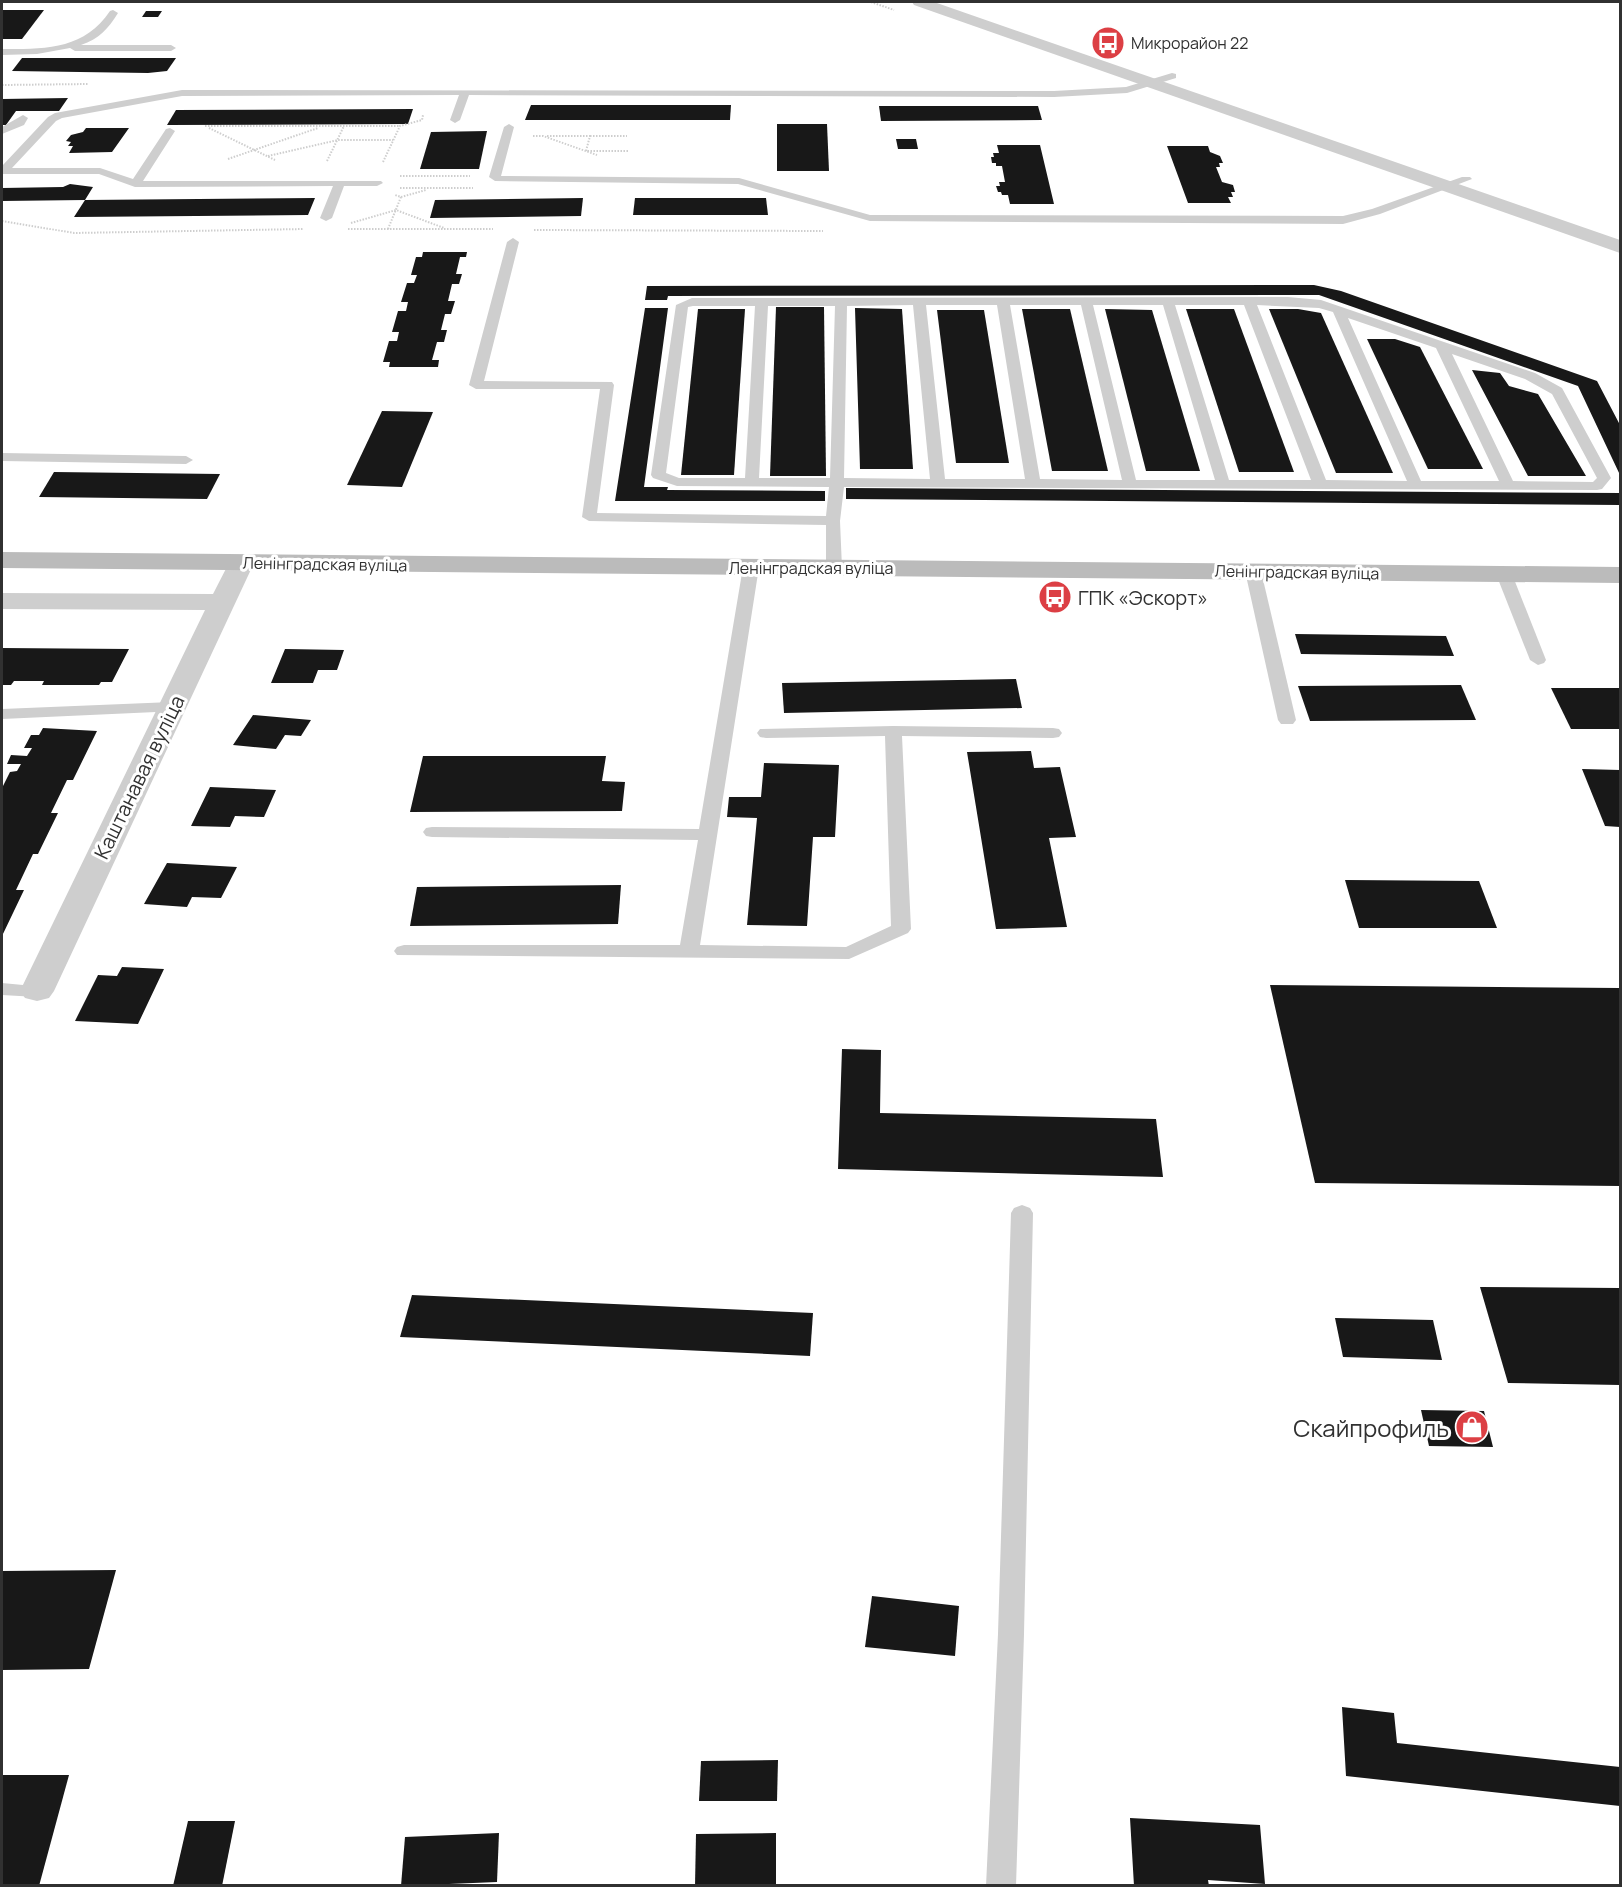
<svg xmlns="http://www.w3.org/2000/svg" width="1622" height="1887" viewBox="0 0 1622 1887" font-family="Manrope,sans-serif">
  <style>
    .building { fill: #181818 }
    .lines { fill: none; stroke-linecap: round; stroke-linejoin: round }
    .path { stroke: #cecece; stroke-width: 2; stroke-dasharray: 1.5 1.5; stroke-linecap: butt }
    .service { fill: #cecece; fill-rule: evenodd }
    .minor { fill: #cecece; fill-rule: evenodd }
    .secondary { fill: #bbb; fill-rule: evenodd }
    .labels { text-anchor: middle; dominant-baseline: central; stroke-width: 6; stroke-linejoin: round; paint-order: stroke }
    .far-poi-label { font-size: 16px; fill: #313131; stroke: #fff; text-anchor: start }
    .far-street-label { font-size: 16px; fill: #313131; stroke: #fff }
    .poi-label { font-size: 20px; fill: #313131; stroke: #fff; text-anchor: start }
    .street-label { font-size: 20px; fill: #313131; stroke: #fff }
    .near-poi-label { font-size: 24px; fill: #313131; stroke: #fff; text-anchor: end }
  </style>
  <rect width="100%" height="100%" fill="#fff"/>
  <!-- building -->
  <g class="building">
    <polygon points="2,10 44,10 22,39 2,39"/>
    <polygon points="146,11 162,11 158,17 142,17"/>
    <polygon points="22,58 176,58 167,71 148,73 12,71"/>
    <polygon points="68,98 59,111 16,111 6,125 2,125 2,99"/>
    <polygon points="531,105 731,105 730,120 525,120"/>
    <polygon points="879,106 1038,106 1042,120 881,121"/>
    <polygon points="413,109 408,124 167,125 176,110"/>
    <polygon points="777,124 827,124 829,171 777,171"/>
    <polygon points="86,128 129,128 112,152 69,153 73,146 68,146 71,142 66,141 71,135 83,132"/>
    <polygon points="487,131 479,169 420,169 431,132"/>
    <polygon points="896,139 916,139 918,149 898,149"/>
    <polygon points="997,145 1040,145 1054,204 1010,204 1008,195 1002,195 1001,192 998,192 996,186 1000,186 999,182 1005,182 1002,166 996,166 996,163 992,163 991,157 994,157 993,153 999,153"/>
    <polygon points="1167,146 1208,146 1210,152 1220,156 1223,163 1219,163 1220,167 1216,167 1222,182 1233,185 1235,192 1231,192 1233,197 1228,197 1231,203 1188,203"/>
    <polygon points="70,184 93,187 85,200 315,198 308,215 74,217 85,200 2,201 2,188 63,187"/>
    <polygon points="583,198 581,216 430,218 435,200"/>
    <polygon points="635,198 766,198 768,215 633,215"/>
    <polygon points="423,252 467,252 466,257 460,257 456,274 462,274 459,284 452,284 448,301 455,301 451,314 445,314 441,330 447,330 444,342 437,342 432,360 439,360 438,367 389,367 390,362 383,362 389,341 397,341 399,332 392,332 398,311 406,311 408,302 401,302 407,283 414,283 417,275 411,275 416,257 422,257"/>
    <polygon points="1314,285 1341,291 1597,381 1620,425 1620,475 1578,386 1319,295 668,296 667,300 645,300 647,286"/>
    <polygon points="776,307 824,307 826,476 770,476"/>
    <polygon points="645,308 668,308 644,487 668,487 667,490 825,491 825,501 615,501"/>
    <polygon points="855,308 902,309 913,469 860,469"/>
    <polygon points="698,309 745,309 734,475 681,475"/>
    <polygon points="1022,309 1070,309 1108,471 1052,471"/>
    <polygon points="1105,309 1152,310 1200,471 1146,471"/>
    <polygon points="1186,309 1234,309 1294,472 1239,472"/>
    <polygon points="1269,309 1298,309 1321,313 1393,473 1336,473"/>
    <polygon points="937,310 984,310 1009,463 956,463"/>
    <polygon points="1367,339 1395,339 1420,347 1483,469 1428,469"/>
    <polygon points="1472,370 1500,373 1509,386 1538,394 1586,476 1528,476"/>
    <polygon points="382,411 433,412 402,487 347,485"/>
    <polygon points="54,472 220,474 207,499 39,497"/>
    <polygon points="846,488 1620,493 1620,505 846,499"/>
    <polygon points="1295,634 1446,636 1454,656 1301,654"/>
    <polygon points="2,648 129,649 112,682 101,682 99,685 42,685 44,681 14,681 11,685 2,685"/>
    <polygon points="285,649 344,650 337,670 318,670 313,683 271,683"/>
    <polygon points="1016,679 1022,708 784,713 782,683"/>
    <polygon points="1461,685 1476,720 1310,721 1298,686"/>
    <polygon points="1551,688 1620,688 1620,729 1571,729"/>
    <polygon points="253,715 311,720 301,736 285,735 276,749 233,745"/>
    <polygon points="43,728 97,731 73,780 67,780 51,813 58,813 38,854 33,854 16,890 24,890 2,936 2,788 10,772 17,771 21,764 7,764 11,755 27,756 32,748 24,748 31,735 39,735"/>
    <polygon points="1031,751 1034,768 1060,767 1076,837 1049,838 1067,927 996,929 967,752"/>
    <polygon points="423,756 606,756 602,781 625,782 622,811 410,812"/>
    <polygon points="764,763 839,765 835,837 813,837 807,926 747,925 757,818 727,817 729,797 761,797"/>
    <polygon points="1582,769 1620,770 1620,827 1605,826"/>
    <polygon points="210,787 276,790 264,817 235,816 230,827 191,826"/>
    <polygon points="167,863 237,867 221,898 192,897 187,907 144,904"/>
    <polygon points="1345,880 1479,881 1497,928 1359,928"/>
    <polygon points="621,885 618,924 410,926 417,887"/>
    <polygon points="122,967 164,969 138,1024 75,1021 98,975 117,976"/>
    <polygon points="1270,985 1620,988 1620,1186 1315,1183"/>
    <polygon points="842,1049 881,1050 880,1113 1156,1119 1163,1177 838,1169"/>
    <polygon points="1480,1287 1620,1288 1620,1385 1508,1383"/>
    <polygon points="412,1295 813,1313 810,1356 400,1337"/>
    <polygon points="1335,1318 1433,1320 1442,1360 1343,1357"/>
    <polygon points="1421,1410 1484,1411 1493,1447 1429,1446"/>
    <polygon points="116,1570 89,1669 2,1670 2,1571"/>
    <polygon points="872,1596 959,1606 955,1656 865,1647"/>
    <polygon points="1342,1707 1394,1713 1397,1743 1620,1767 1620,1806 1346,1776"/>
    <polygon points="778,1760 777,1801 699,1801 701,1761"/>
    <polygon points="2,1775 69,1775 39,1886 2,1886"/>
    <polygon points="1130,1818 1260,1825 1265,1884 1208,1880 1209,1886 1134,1886"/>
    <polygon points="188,1821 235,1821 222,1886 173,1886"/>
    <polygon points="499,1833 497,1882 401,1886 405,1837"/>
    <polygon points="776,1833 776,1886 695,1886 696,1834"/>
  </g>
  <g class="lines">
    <!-- path -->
    <g class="path">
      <polyline points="871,2 894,10"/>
      <polyline points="2,85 88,84"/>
      <polyline points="205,126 400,126"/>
      <polyline points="209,128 275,160"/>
      <polyline points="533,136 543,136 597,155"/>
      <polyline points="547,136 590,136 586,151 629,151"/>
      <polyline points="590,136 627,136"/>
      <polyline points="268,156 338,140 393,140"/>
      <polyline points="228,159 318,128"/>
      <polyline points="327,161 344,126"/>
      <polyline points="383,162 400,126 422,120 423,115"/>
      <polyline points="400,176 470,176"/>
      <polyline points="400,188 473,188"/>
      <polyline points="401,197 426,190"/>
      <polyline points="2,221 74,233 304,229"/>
      <polyline points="351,223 396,210 444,228"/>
      <polyline points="348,229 493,229"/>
      <polyline points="388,229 401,197 395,195"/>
      <polyline points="534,230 823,231"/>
    </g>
    <!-- service -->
    <g class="service">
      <path d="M 113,10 L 118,13 C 108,29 99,39 81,45 L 171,45 L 176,48 L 171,51 L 75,51 L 70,48 L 37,54 L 2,55 L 2,49 C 45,49 84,50 110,11 Z"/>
      <polygon points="1172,73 1176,74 1176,78 1127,93 1054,97 469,95 460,120 455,123 450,120 459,95 182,96 62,118 56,121 12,168 100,168 133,179 166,129 170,128 175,131 143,181 381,181 383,183 377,186 344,186 332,218 326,221 320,218 333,186 135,187 99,174 2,174 2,166 48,117 55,113 182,90 1054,91 1126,87"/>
      <polygon points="23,115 28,118 24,125 2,134 2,127"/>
      <polygon points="509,124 514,127 501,176 739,178 870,215 1343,216 1372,209 1462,177 1470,177 1472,179 1380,214 1343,224 870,221 738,184 495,181 489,177 504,127"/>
      <path d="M 513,238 L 519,242 L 484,381 L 612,382 L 614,385 L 597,513 L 826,516 L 829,487 L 677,486 L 653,478 L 651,475 L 676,305 L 692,298 L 1288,297 L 1321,300 L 1535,373 L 1562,388 L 1611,478 L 1602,489 L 1597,490 L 844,487 L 840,521 L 842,568 L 834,573 L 826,568 L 826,525 L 589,521 L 582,517 L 600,389 L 476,389 L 469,385 L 507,242 ZM 913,305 L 930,479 L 844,478 L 847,306 ZM 926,305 L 997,305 L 1025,479 L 945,479 ZM 1010,305 L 1081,305 L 1122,480 L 1040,479 ZM 1093,305 L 1163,305 L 1215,480 L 1136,480 ZM 1175,305 L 1244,305 L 1311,480 L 1229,480 ZM 1257,305 L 1319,308 L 1333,312 L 1407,481 L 1326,480 ZM 693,306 L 755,306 L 745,478 L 679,478 L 666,473 L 688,307 ZM 768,306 L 835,306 L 830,478 L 759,478 ZM 1348,318 L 1436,348 L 1499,481 L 1421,481 ZM 1452,354 L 1525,379 L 1552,394 L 1597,478 L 1593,482 L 1513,481 Z"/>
      <polygon points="2,453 186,456 193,460 186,464 2,461"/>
      <polygon points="751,562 759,567 700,945 846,947 891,926 885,736 766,738 760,737 757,733 760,729 893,726 1053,728 1059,729 1062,733 1059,737 1053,738 902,736 911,929 908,933 849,959 397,955 394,951 397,947 404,945 680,945 698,840 432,837 426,836 423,832 426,828 432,827 699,829 743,567"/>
      <polygon points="1253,566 1261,571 1296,720 1293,724 1281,724 1278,720 1245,571"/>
      <polygon points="1504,569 1512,574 1546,660 1544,663 1538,665 1530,660 1496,574"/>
      <polygon points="172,702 178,703 180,707 178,711 2,719 2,709"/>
      <polygon points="2,983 44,987 47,991 44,995 37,997 2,995"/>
      <polygon points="1022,1205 1030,1208 1033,1213 1024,1634 1016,1886 986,1886 998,1634 1011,1213 1014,1208"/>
    </g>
    <!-- minor -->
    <g class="minor">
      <polygon points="912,2 934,2 1620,240 1620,253 914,5"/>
      <polygon points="241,555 250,557 254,563 54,991 49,998 37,1001 25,998 20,991 205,610 2,609 2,593 213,594 232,557"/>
    </g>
    <!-- secondary -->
    <polygon class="secondary" points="2,552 1620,567 1620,583 2,568"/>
  </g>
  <!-- icons -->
  <defs>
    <g id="bus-disc" transform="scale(1.725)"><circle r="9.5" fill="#dc3f44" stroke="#fff"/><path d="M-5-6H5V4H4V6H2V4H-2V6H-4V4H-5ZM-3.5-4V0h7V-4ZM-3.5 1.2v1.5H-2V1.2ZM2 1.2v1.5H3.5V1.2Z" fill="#fff"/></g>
    <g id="shop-disc" transform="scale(1.725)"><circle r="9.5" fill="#dc3f44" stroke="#fff"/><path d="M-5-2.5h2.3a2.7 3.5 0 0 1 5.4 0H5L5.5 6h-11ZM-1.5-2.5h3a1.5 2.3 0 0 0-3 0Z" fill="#fff"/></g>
  </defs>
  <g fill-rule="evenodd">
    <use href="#bus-disc" x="1108" y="43"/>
    <use href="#bus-disc" x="1055" y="597"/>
    <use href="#shop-disc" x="1472" y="1427"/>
  </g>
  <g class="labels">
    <!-- far-poi labels -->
    <g class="far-poi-label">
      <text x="1131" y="43">Микрорайон 22</text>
    </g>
    <!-- far-street labels -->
    <g class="far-street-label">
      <text transform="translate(325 564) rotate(1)">Ленінградская вуліца</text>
      <text x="811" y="568">Ленінградская вуліца</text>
      <text transform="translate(1297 572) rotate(1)">Ленінградская вуліца</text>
    </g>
    <!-- poi labels -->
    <g class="poi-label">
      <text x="1078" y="597">ГПК «Эскорт»</text>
    </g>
    <!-- street labels -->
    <g class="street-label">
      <text transform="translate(139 777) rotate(-64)">Каштанавая вуліца</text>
    </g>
    <!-- near-poi labels -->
    <g class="near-poi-label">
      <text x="1449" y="1427">Скайпрофиль</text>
    </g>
  </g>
  <!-- border -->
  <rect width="1622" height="1887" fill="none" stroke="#313131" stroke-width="6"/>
</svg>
